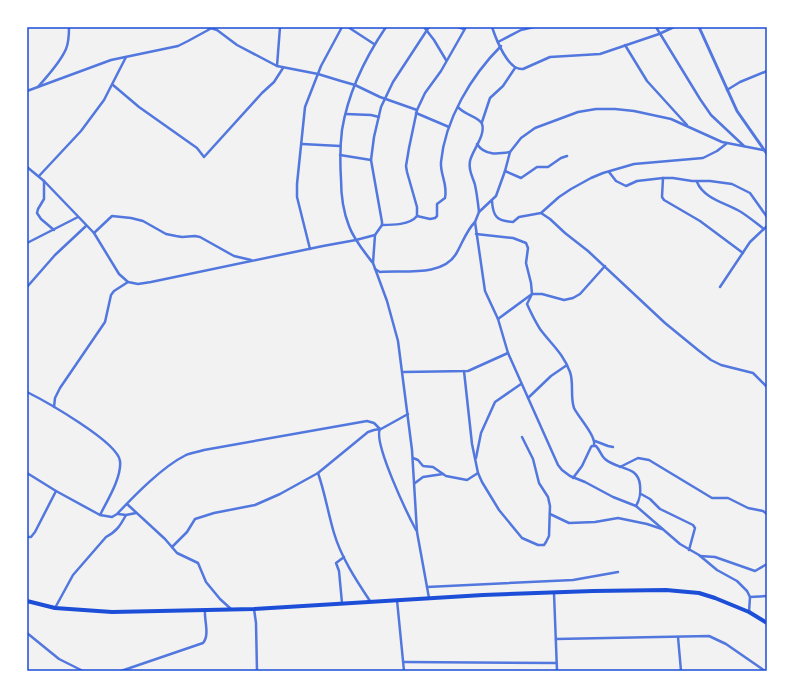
<svg xmlns="http://www.w3.org/2000/svg" width="794" height="698" viewBox="0 0 794 698" font-family="Arial,sans-serif">
  <style>
    .lines { fill: none; stroke-linecap: round; stroke-linejoin: round }
    .minor { stroke: #5277de; stroke-width: 2.5 }
    .tertiary { stroke: #5277de; stroke-width: 3 }
    .trunk { stroke: #1d4ed8; stroke-width: 4 }
    .neatline { fill: none; stroke: #1d4ed8; stroke-width: 1.5 }
  </style>
  <rect width="100%" height="100%" fill="#f2f2f2"/>
  <g class="lines">
    <!-- minor -->
    <g class="minor">
      <polyline points="207,27 217,30 237,45 277,66 318,74 341,81 355,85 380,97 417,110"/>
      <polyline points="348,27 374,44"/>
      <polyline points="424,27 434,40 446,60"/>
      <polyline points="429,27 393,82 381,107 374,137 371,160 382,222 382,225 375,235 373,263 387,301 398,341 412,450 417,532 429,598"/>
      <polyline points="458,27 464,29"/>
      <path d="M 492,27 C 496,39 508,71 523,69 L 550,57 L 600,54 L 659,34 L 674,27"/>
      <polyline points="656,27 700,99 711,115 744,146"/>
      <polyline points="498,42 521,30 534,27"/>
      <polyline points="625,45 647,81 687,125"/>
      <polyline points="277,66 280,27"/>
      <polyline points="113,85 139,107 197,148 204,157 262,93 274,82 283,68"/>
      <path d="M 38,87 C 48,75 60,63 66,49 C 69,42 69,34 69,27"/>
      <polyline points="727,90 740,82 767,71"/>
      <polyline points="27,91 111,60 178,46 188,41 210,29"/>
      <path d="M 458,107 C 464,115 480,117 482,124 C 486,135 472,151 470,161 C 468,171 473,177 475,185 C 477,194 478,203 479,212"/>
      <polyline points="416,113 449,127"/>
      <polyline points="346,114 371,115 379,117"/>
      <polyline points="482,122 490,98 503,86 515,68"/>
      <polyline points="302,144 340,146"/>
      <path d="M 477,144 C 485,156 498,154 510,152"/>
      <polyline points="340,155 371,160"/>
      <polyline points="27,167 44,181 94,233 119,274 128,282 138,284 151,282 323,246 356,240 375,235"/>
      <polyline points="505,171 521,178 537,167 548,167 561,158 567,156"/>
      <polyline points="609,172 616,181 626,186 637,181 663,178 673,178 692,181 710,181 732,184 750,193 767,217"/>
      <polyline points="39,176 81,131 104,100 126,57"/>
      <polyline points="663,178 662,197 664,200 700,221 743,253"/>
      <polyline points="44,181 44,199 38,209 37,213 41,219 54,230"/>
      <path d="M 697,182 C 704,199 726,203 741,212 C 749,217 756,223 764,229"/>
      <path d="M 492,201 C 493,217 497,221 513,222 L 519,217 L 541,213 L 559,197 L 571,189 L 591,178 L 603,173 L 634,164 L 703,158 L 717,151 L 726,144"/>
      <polyline points="541,213 550,219 565,233 588,251 665,323 698,350 711,360 721,365 753,373 767,387"/>
      <path d="M 417,216 L 430,219 L 435,218 L 437,216 L 437,204 L 445,198 C 448,184 440,175 441,162 C 445,120 471,76 501,46"/>
      <path d="M 382,225 C 392,225 410,225 417,216 L 417,207 L 407,172 L 406,166 L 409,148 L 417,110 L 425,93 L 441,71 L 466,27"/>
      <polyline points="94,233 112,216 131,218 143,221 166,234 176,236 182,237 195,236 200,237 234,256 251,260"/>
      <path d="M 476,234 L 513,238 L 526,243 L 528,248 L 526,263 L 531,283 L 532,294 L 527,304 C 531,313 535,321 540,329 C 551,344 563,353 570,372 C 574,383 570,396 574,408 C 579,418 596,436 594,445"/>
      <polyline points="27,243 78,217"/>
      <polyline points="310,249 297,197 297,184 305,107 321,66 342,27"/>
      <path d="M 372,262 C 364,251 354,240 349,226 C 343,211 341,195 341,179 C 340,163 340,146 342,130 C 348,93 365,58 386,27"/>
      <path d="M 375,269 L 380,272 C 403,270 442,277 456,254 C 462,244 466,231 475,222"/>
      <polyline points="27,287 55,255 86,226"/>
      <polyline points="720,287 750,242 767,226"/>
      <polyline points="498,319 532,294 542,294 564,300 573,298 580,294 605,266"/>
      <polyline points="464,371 472,444 478,473 482,482 499,510 522,538 538,545 544,545 546,542 549,536 550,506 548,497 539,483 533,459 522,437"/>
      <polyline points="403,372 468,371 508,353"/>
      <path d="M 27,392 C 45,401 118,442 120,461 C 122,477 107,501 100,515"/>
      <polyline points="528,398 551,376 567,365"/>
      <polyline points="54,407 55,398 60,388 105,322 111,295 114,291 128,282"/>
      <polyline points="595,441 608,446 613,447"/>
      <polyline points="413,458 418,460 423,466 433,467 446,476 467,480 478,473"/>
      <polyline points="476,458 481,433 495,402 521,384"/>
      <polyline points="620,467 638,458 649,460 712,498 728,498 748,508 763,511 767,514"/>
      <path d="M 27,473 L 56,491 L 100,515 L 112,517 L 117,514 C 135,495 162,467 186,455 C 191,453 198,452 204,450 L 367,421 L 374,423 L 380,429 L 381,429 L 408,414"/>
      <path d="M 318,473 C 325,493 328,513 334,533 C 341,557 356,580 370,601"/>
      <path d="M 573,478 L 582,466 L 591,447 L 592,446 L 596,446 C 600,450 601,456 605,459 C 617,470 638,465 640,485 C 641,494 640,499 636,506"/>
      <polyline points="415,483 423,477 443,474"/>
      <polyline points="641,494 650,499 660,509 693,525 695,528 689,550"/>
      <polyline points="127,504 165,539 177,553 198,563 206,582 220,599 231,609"/>
      <polyline points="118,514 126,515 136,513"/>
      <polyline points="550,514 569,523 595,522 618,518 647,524 662,529"/>
      <polyline points="27,537 31,537 35,532 56,491"/>
      <path d="M 172,547 L 187,532 L 195,519 L 214,513 L 255,505 L 280,494 L 318,473 L 368,432 L 374,430 L 380,429 C 373,443 408,515 416,530"/>
      <polyline points="700,556 715,557 755,571 767,564"/>
      <polyline points="427,587 573,580 618,572"/>
      <polyline points="554,593 557,671"/>
      <polyline points="750,597 767,596"/>
      <polyline points="397,600 404,671"/>
      <polyline points="342,603 339,571 336,563 344,557"/>
      <path d="M 55,608 L 73,575 L 106,537 C 117,531 120,526 126,515"/>
      <polyline points="254,609 256,623 257,671"/>
      <polyline points="749,612 750,597 747,591 737,581 717,570 699,555 680,544 636,506 613,497 585,482 570,476 562,470 558,465 508,353 498,319 485,291 475,222 479,212 496,196 505,171 510,152 521,138 535,128 578,112 596,109 615,109 634,111 671,119 722,142 763,150"/>
      <polyline points="27,633 59,659 83,671"/>
      <polyline points="678,637 681,671"/>
      <polyline points="556,639 709,636 726,644 765,671"/>
      <polyline points="404,662 556,663"/>
      <path d="M 121,671 L 203,643 C 210,635 204,620 205,610"/>
    </g>
    <!-- tertiary -->
    <polyline class="tertiary" points="699,27 737,111 767,154"/>
    <!-- trunk -->
    <polyline class="trunk" points="27,601 55,608 112,612 254,609 483,595 593,591 666,590 699,593 715,598 749,612 767,623"/>
  </g>
  <!-- border -->
  <rect width="794" height="698" fill="none" stroke="#ffffff" stroke-width="56"/>
  <rect x="28" y="28" width="738" height="642" class="neatline"/>
</svg>
